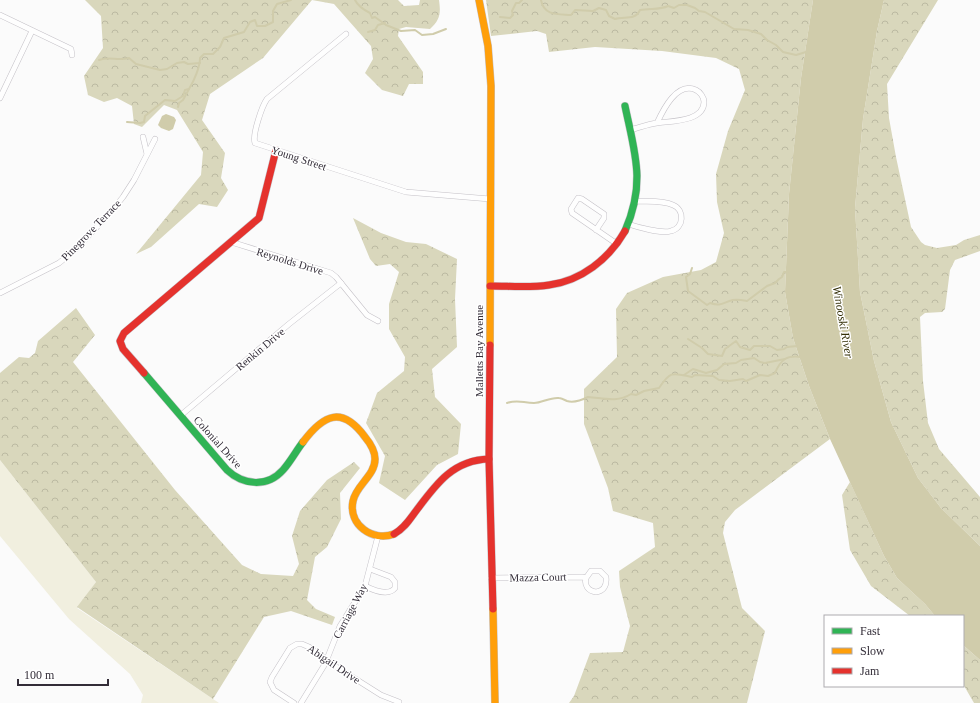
<svg xmlns="http://www.w3.org/2000/svg" width="980" height="703" viewBox="0 0 980 703" font-family="Georgia,serif">
  <style>
    .grass { fill: #f1efdf }
    .forest { fill: url(#forest-crowns) }
    .water { fill: #d0ccab }
    .lines { fill: none; stroke-linecap: round; stroke-linejoin: round }
    .stream { stroke: #d0ccab; stroke-width: 2 }
    .street-casing { stroke: #c4c1c7; stroke-width: 6 }
    .fast-casing { stroke: #c4c1c7; stroke-width: 8 }
    .slow-casing { stroke: #c4c1c7; stroke-width: 8 }
    .jam-casing { stroke: #c4c1c7; stroke-width: 8 }
    .street { stroke: #fefefe; stroke-width: 5 }
    .fast { stroke: #30b455; stroke-width: 7 }
    .slow { stroke: #ff9f0a; stroke-width: 7 }
    .jam { stroke: #e5322d; stroke-width: 7 }
    .labels { text-anchor: middle; dominant-baseline: central; stroke-width: 3; stroke-linejoin: round; paint-order: stroke }
    .street-label { font-size: 11px; fill: #332d38; stroke: #fff }
    .water-label { font-size: 12px; font-style: italic; fill: #332f07; stroke: #fff }
  </style>
  <defs>
    <pattern id="forest-crowns" width="20" height="18" patternUnits="userSpaceOnUse"><rect width="20" height="18" fill="#d9d7bc"/><path d="M2 6a3 3 0 1 1 6 0M12 15a3 3 0 1 1 6 0" fill="none" stroke="#bbb9a2"/></pattern>
  </defs>
  <rect width="100%" height="100%" fill="#fbfbfb"/>
  <!-- grass -->
  <polygon class="grass" points="0,460 96,582 77,608 219,703 141,703 143,695 130,674 69,619 0,536"/>
  <!-- forest -->
  <g class="forest">
    <path d="M 85,0 L 398,0 L 404,6 L 419,5 L 420,0 L 439,0 C 441,14 440,20 430,29 L 406,27 L 399,29 L 398,36 L 423,72 L 423,84 L 409,84 L 403,96 L 382,90 L 365,73 L 373,59 L 371,46 L 334,4 L 312,0 L 263,58 L 210,94 L 202,120 L 225,153 L 221,178 L 228,190 L 217,207 L 199,204 L 151,247 L 136,254 L 201,175 L 203,152 L 177,110 L 164,105 L 142,127 L 134,124 L 132,106 L 117,98 L 104,102 L 88,95 L 84,76 L 103,48 L 101,16 Z"/>
    <polygon points="486,0 813,0 801,78 789,194 785,292 793,338 809,386 830,439 735,510 725,522 723,533 742,608 765,631 747,703 569,703 574,696 590,653 623,652 630,626 620,587 619,571 655,547 653,523 613,511 608,488 584,424 584,389 617,357 616,309 627,293 663,277 701,270 716,262 724,233 717,202 716,174 728,131 745,90 739,69 716,58 662,51 595,47 549,52 546,34 537,31 491,36"/>
    <polygon points="884,0 938,0 887,84 889,118 896,157 911,227 921,242 925,245 937,248 956,245 964,240 980,235 980,251 955,260 950,270 945,309 942,312 925,313 920,317 923,381 928,423 939,449 980,497 980,546 941,508 918,478 891,422 874,361 860,292 855,208 863,119 877,31"/>
    <polygon points="353,218 381,233 406,242 426,244 457,259 455,299 457,347 432,369 435,397 461,424 458,454 437,465 405,500 379,483 385,456 366,423 377,393 404,371 405,357 389,329 389,304 399,272 390,264 376,266 370,259"/>
    <polygon points="76,308 95,335 73,362 175,490 242,565 261,574 293,576 299,564 292,536 300,511 327,480 354,462 360,468 340,493 341,519 327,547 315,557 307,600 316,609 335,617 332,625 291,611 264,617 213,699 77,607 96,582 0,460 0,373 19,357 29,358 35,353 38,341"/>
    <polygon points="850,482 884,556 897,578 925,604 935,616 910,616 871,586 850,550 842,495"/>
    <polygon points="963,645 980,660 980,703 974,703 963,684"/>
  </g>
  <!-- water -->
  <g class="water">
    <polygon points="813,0 884,0 877,31 863,119 855,208 860,292 874,361 891,422 918,478 941,508 980,546 980,660 963,645 963,616 935,616 925,604 897,578 884,556 830,439 809,386 793,338 785,292 789,194 801,78"/>
    <polygon points="166,114 174,117 176,120 173,129 169,131 161,128 158,125 162,116"/>
  </g>
  <g class="lines">
    <!-- stream -->
    <g class="stream">
      <path d="M 355,0 C 358,6 364,10 370,13 L 372,18 L 375,17 L 386,25 L 401,31 L 415,30 L 422,35 L 433,34 L 446,29"/>
      <path d="M 541,0 C 544,16 558,14 571,15 L 575,10 L 593,11 L 599,8 L 606,10 L 609,16 L 615,19 C 624,16 635,21 640,10 C 650,8 660,10 668,6 L 674,8 L 679,5 L 687,5 L 695,8 L 699,11 L 705,12 L 734,29 L 748,30 L 761,34 L 767,40 L 776,45 L 783,52 L 796,55 L 806,52"/>
      <polyline points="500,17 510,18 513,15 512,11 516,3 519,3 522,0"/>
      <polyline points="368,32 375,30 378,25 385,23"/>
      <path d="M 99,60 C 109,56 118,61 129,58 L 136,64 L 160,70 L 167,69 L 177,63 L 184,62 L 188,64 L 200,63"/>
      <polyline points="178,107 179,103 183,100 189,89"/>
      <path d="M 127,122 L 140,123 L 144,122 L 145,116 L 165,100 L 175,101 L 183,96 L 185,90 L 189,89 C 194,81 200,67 200,58 L 204,54 L 213,54 L 220,47 L 224,38 L 244,32 L 250,22 L 255,20 L 257,26 L 265,26 L 273,22 L 273,11 L 277,4 L 291,0"/>
      <path d="M 692,268 L 690,274 L 686,277 L 688,291 L 707,305 L 710,303 C 722,307 723,302 733,300 C 738,299 742,300 747,301 L 767,286 L 775,283 L 779,279 L 782,277 L 784,272 L 788,272"/>
      <polyline points="688,339 702,348 708,354 722,356 725,349 736,341 740,347 750,350 754,346 770,346 777,350 784,349 787,347 797,346"/>
      <polyline points="684,375 693,369 706,373 717,370 724,364 736,363 741,360 754,358 760,362 765,363 785,359"/>
      <path d="M 507,403 C 518,399 523,403 534,403 C 542,403 550,397 559,398 C 561,398 565,400 567,401 C 574,403 582,400 588,397 C 603,398 617,403 631,394 L 636,395 L 644,391 L 659,388 C 671,370 673,373 692,377 L 695,375 L 713,376 L 719,380 L 730,381 L 743,379 L 746,381 L 760,375 L 768,376 L 775,373 C 781,359 787,355 801,357"/>
    </g>
    <!-- street casing -->
    <g class="street-casing">
      <g id="street">
        <polyline points="0,15 71,49 72,55"/>
        <path d="M 346,34 L 267,99 C 262,106 252,135 255,143 L 406,192 L 490,199"/>
        <polyline points="0,98 32,31"/>
        <path d="M 630,130 C 639,128 648,124 657,123 C 670,121 704,122 704,102 C 704,97 700,92 696,90 C 677,81 663,110 657,123"/>
        <polyline points="143,137 147,154"/>
        <path d="M 628,224 C 637,227 662,234 671,231 C 684,228 685,210 673,205 C 662,200 647,202 636,201"/>
        <polyline points="596,230 604,218 604,214 582,199 578,198 571,209 572,213 617,244"/>
        <polyline points="231,242 331,273 336,277 367,315 378,321"/>
        <polyline points="0,293 59,263 75,250 111,212 123,197 134,180 155,139"/>
        <polyline points="180,416 289,324 341,283"/>
        <path d="M 491,578 L 582,577 L 586,578 C 584,585 588,591 596,592 C 604,591 607,585 606,577 L 600,571 L 591,571 L 586,578"/>
        <path d="M 365,586 C 373,590 388,597 395,588 L 395,582 L 391,577 L 370,569"/>
        <polyline points="294,703 274,690 270,682 272,677 290,648 297,644 302,644 309,647 335,666 381,695 399,702"/>
        <polyline points="301,703 325,664 340,626 365,586 378,536"/>
      </g>
    </g>
    <!-- fast casing -->
    <g class="fast-casing">
      <g id="fast">
        <path d="M 625,231 C 646,183 635,154 625,106"/>
        <path d="M 144,373 L 227,470 C 243,485 267,488 283,470 C 291,461 296,451 303,442"/>
      </g>
    </g>
    <!-- slow casing -->
    <g class="slow-casing">
      <g id="slow">
        <polyline points="479,0 488,46 491,86 490,345"/>
        <path d="M 303,442 C 324,414 342,406 365,437 C 370,443 375,451 375,459 C 375,476 356,485 353,501 C 348,525 373,542 394,534"/>
        <polyline points="493,609 495,703"/>
      </g>
    </g>
    <!-- jam casing -->
    <g class="jam-casing">
      <g id="jam">
        <path d="M 490,286 C 510,286 530,288 549,285 C 581,281 609,259 625,231"/>
        <polyline points="490,345 489,459 493,609"/>
        <polyline points="144,373 123,349 120,341 124,333 259,218 276,150"/>
        <path d="M 394,534 C 403,529 408,522 413,515 C 434,487 451,460 489,459"/>
      </g>
    </g>
    <!-- street -->
    <use href="#street" class="street"/>
    <!-- fast -->
    <use href="#fast" class="fast"/>
    <!-- slow -->
    <use href="#slow" class="slow"/>
    <!-- jam -->
    <use href="#jam" class="jam"/>
  </g>
  <g class="labels">
    <!-- street labels -->
    <g class="street-label">
      <text transform="translate(299 158) rotate(18)">Young Street</text>
      <text transform="translate(91 230) rotate(-46)">Pinegrove Terrace</text>
      <text transform="translate(290 261) rotate(17)">Reynolds Drive</text>
      <text transform="translate(260 349) rotate(-40)">Renkin Drive</text>
      <text transform="translate(479 351) rotate(-90)">Malletts Bay Avenue</text>
      <text transform="translate(218 442) rotate(48)">Colonial Drive</text>
      <text transform="translate(538 577) rotate(-1)">Mazza Court</text>
      <text transform="translate(350 611) rotate(-62)">Carriage Way</text>
      <text transform="translate(334 664) rotate(34)">Abigail Drive</text>
    </g>
    <!-- water labels -->
    <g class="water-label">
      <text transform="translate(843 322) rotate(80)">Winooski River</text>
    </g>
  </g>
  <!-- legend -->
  <rect x="824" y="615" width="140" height="72" fill="#ffffff" stroke="#adabaf"/>
  <rect x="832" y="628" width="20" height="6" fill="#30b455" stroke="#adabaf"/>
  <text x="860" y="635" font-size="12" fill="#332d38">Fast</text>
  <rect x="832" y="648" width="20" height="6" fill="#ff9f0a" stroke="#adabaf"/>
  <text x="860" y="655" font-size="12" fill="#332d38">Slow</text>
  <rect x="832" y="668" width="20" height="6" fill="#e5322d" stroke="#adabaf"/>
  <text x="860" y="675" font-size="12" fill="#332d38">Jam</text>
  <!-- scale -->
  <path d="M18 679v6h90v-6" fill="none" stroke="#332d38" stroke-width="2"/>
  <text x="24" y="679" font-size="12" fill="#332d38" stroke="#ffffff" stroke-width="3" paint-order="stroke">100 m</text>
</svg>
